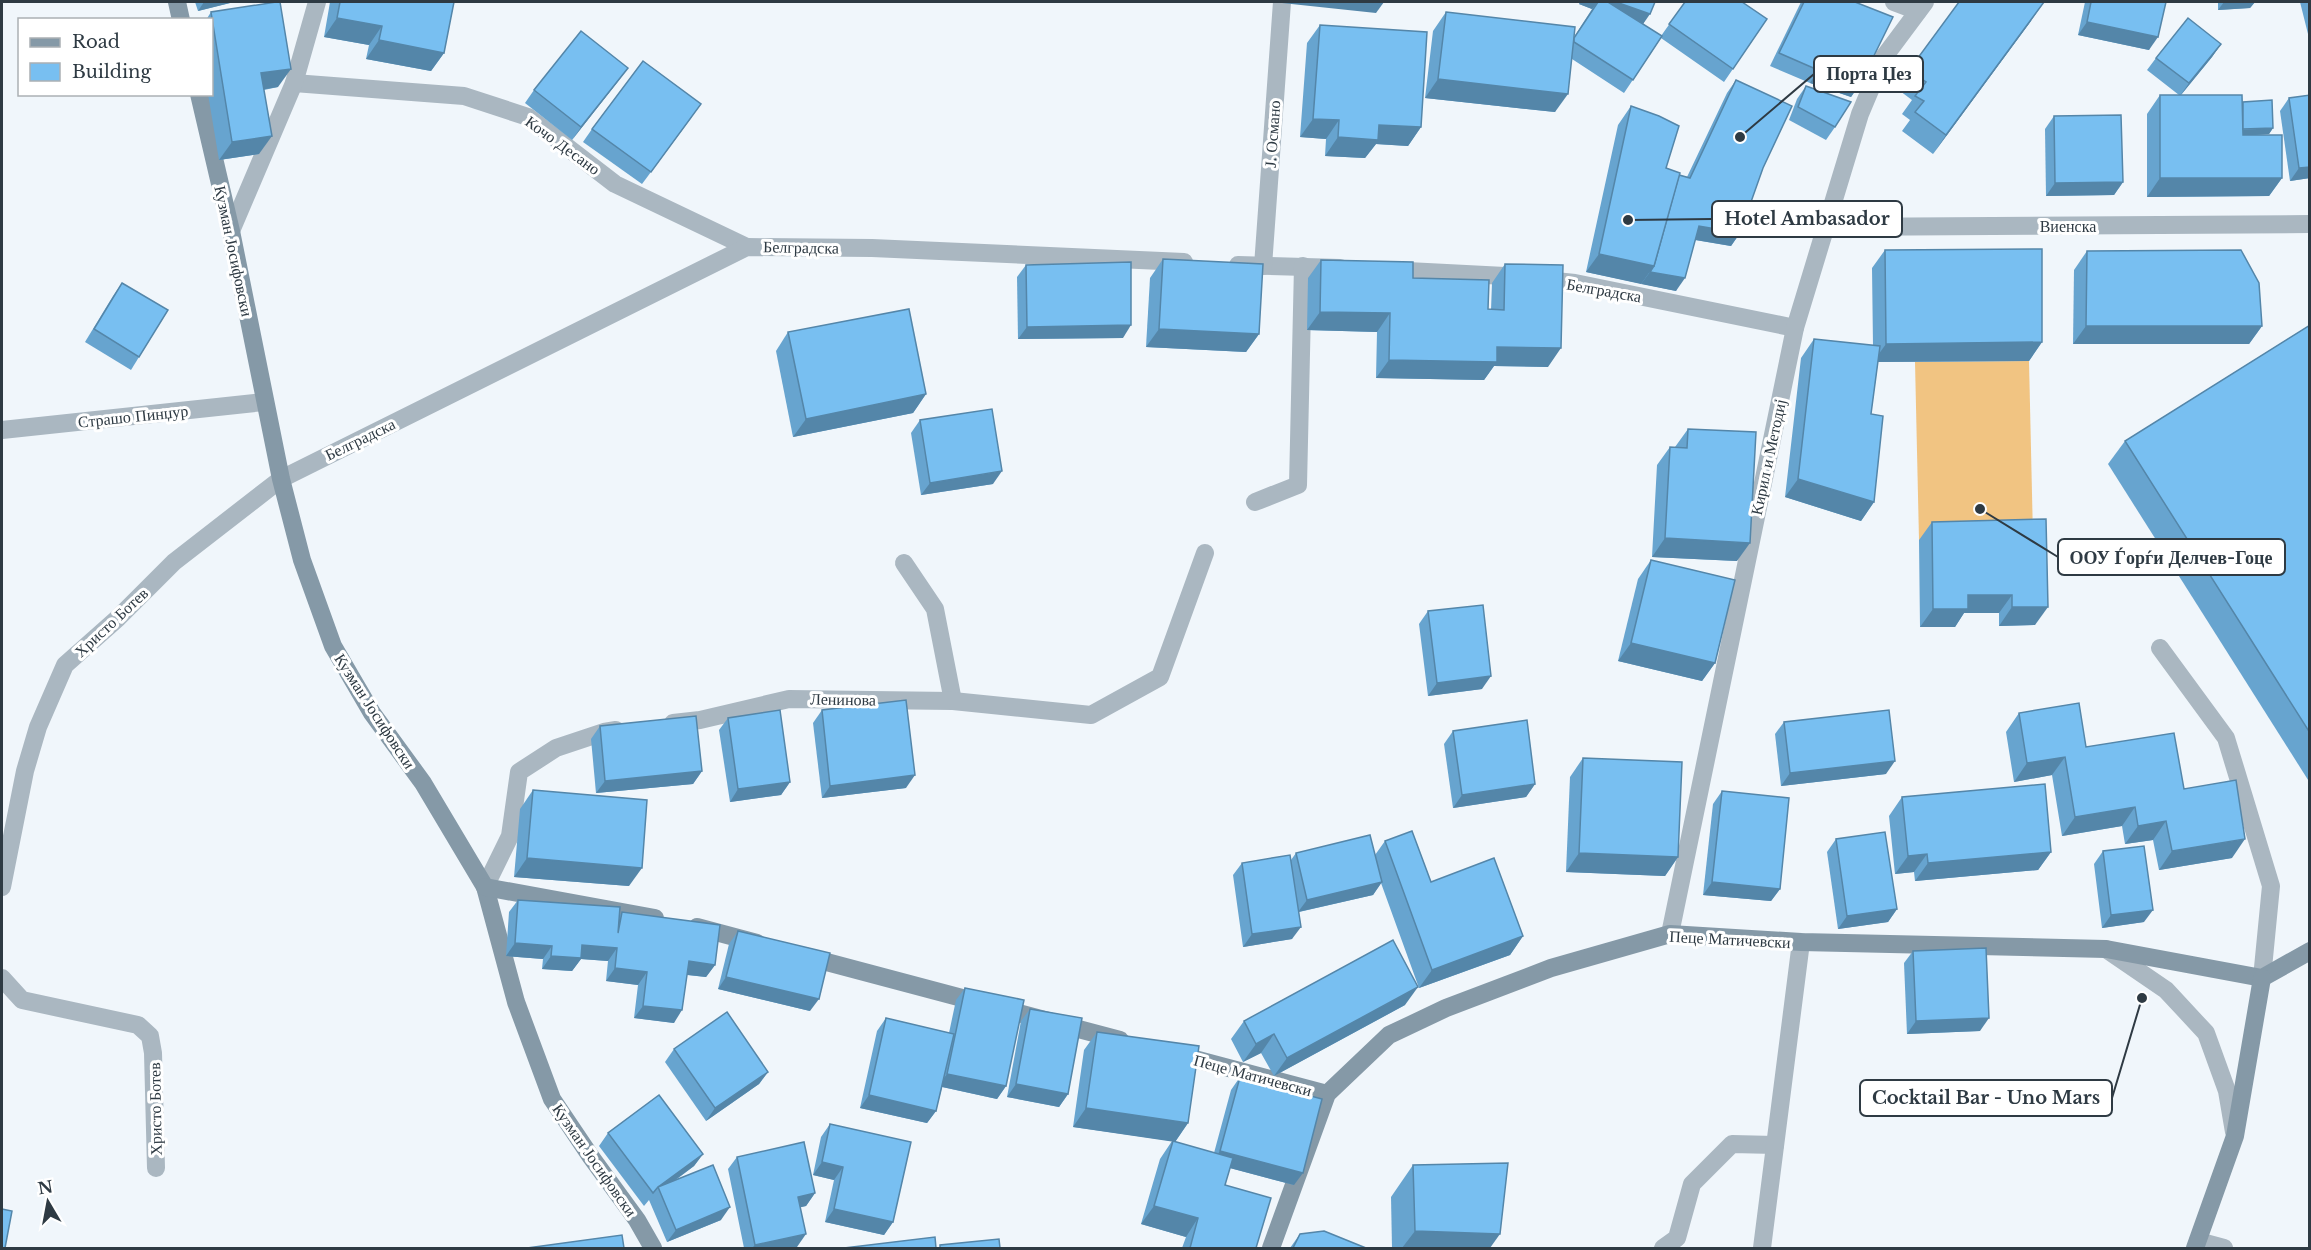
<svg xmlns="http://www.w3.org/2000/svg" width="2311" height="1250" viewBox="0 0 2311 1250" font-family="'Libre Baskerville',serif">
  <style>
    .garden { fill: #f1c482 }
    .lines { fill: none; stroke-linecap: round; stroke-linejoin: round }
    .lane { stroke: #aab7c1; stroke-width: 18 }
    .street { stroke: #aab7c1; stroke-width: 18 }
    .secondary { stroke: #8599a7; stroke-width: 18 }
    .wall { fill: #67a4cf }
    .shaded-wall { fill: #5486a9 }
    .building { fill: #78bff1; stroke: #5486a9; stroke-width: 1.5 }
    .labels { text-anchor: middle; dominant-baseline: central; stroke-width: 6; stroke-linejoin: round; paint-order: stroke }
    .street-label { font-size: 16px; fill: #2e3a43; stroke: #fff }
    .leader { fill: none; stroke: #2e3a43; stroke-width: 2 }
    .callout-dot { fill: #2e3a43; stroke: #fff; stroke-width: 2 }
    .callout { fill: #fff; stroke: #2e3a43; stroke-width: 2 }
    .callout-label { font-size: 18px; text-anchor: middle; font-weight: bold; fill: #2e3a43 }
  </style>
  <rect width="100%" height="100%" fill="#f0f6fb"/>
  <!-- garden -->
  <polygon class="garden" points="2029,361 2033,537 1919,540 1915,362"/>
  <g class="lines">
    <!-- lane -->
    <g class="lane">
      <polyline points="2160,648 2226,738 2271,886 2262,978"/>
      <polyline points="1663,1248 1677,1238 1692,1184 1732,1144 1775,1145"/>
      <polyline points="1762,1248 1801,942"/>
    </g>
    <!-- street -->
    <g class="street">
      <polyline points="1894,2 1918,11"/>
      <polyline points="294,83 464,96 528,117 615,184 747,247"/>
      <polyline points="1826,227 2310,224"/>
      <polyline points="231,231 294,83 317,2"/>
      <polyline points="1238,265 1340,268"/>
      <polyline points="1263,266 1282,2"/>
      <polyline points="1388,270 1505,276 1575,283 1795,328"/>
      <polyline points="2,430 264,402"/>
      <polyline points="1255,502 1298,485 1303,266"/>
      <polyline points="904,563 935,609 953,701"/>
      <polyline points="673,723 700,720 789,699 953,701 1091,715 1160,677 1205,553"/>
      <polyline points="2,887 25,771 38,727 65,665 118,618 174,562 281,479 747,247 872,248 1184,262"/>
      <polyline points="485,887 510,836 519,772 556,748 604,732 616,730"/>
      <polyline points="1670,934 1795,328 1860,114 1884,57 1925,2"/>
      <polyline points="2106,949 2166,990 2206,1033 2227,1091 2234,1132"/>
      <polyline points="2,978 22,1000 138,1025 150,1036 153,1053 156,1168"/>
      <polyline points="2198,1241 2224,1248"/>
    </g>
    <!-- secondary -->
    <g class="secondary">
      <polyline points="177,2 181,20"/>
      <polyline points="199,94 231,231 281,479 302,560 333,646 372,713 423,783 485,887 516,1002 552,1099 591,1157 637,1220 653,1248"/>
      <polyline points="485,887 655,918"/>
      <polyline points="697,927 757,943"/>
      <polyline points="804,956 1120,1040"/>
      <polyline points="1172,1053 1327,1094"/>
      <polyline points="1271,1248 1327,1094 1389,1035 1446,1008 1551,968 1670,934 1801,942 2106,949 2262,978 2310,951"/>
      <polyline points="2195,1248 2235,1136 2262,978"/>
    </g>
  </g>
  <!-- wall -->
  <g class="wall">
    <polygon points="195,2 234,2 198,11"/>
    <polygon points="330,2 454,2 444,53 431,71 366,59 369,45 324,37"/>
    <polygon points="1580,2 1655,2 1643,24 1661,36 1685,2 1767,19 1724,82 1661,38 1624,93 1572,59 1555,112 1425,98 1433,31 1446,12 1574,37 1592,9 1579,4"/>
    <polygon points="1801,2 1855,2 1860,84 1851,97 1810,83 1770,66"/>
    <polygon points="2085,2 2166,2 2149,50 2078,35"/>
    <polygon points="2218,2 2255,2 2250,8 2218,10"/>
    <polygon points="2300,2 2310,2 2310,42"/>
    <polygon points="211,12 278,87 264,90 259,154 219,160 208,94 212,94 212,20 206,20"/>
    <polygon points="2031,21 1933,154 1902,131 1910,120 1902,114 1912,100 1896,88 1909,70"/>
    <polygon points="1320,25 1421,127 1408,146 1376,144 1365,158 1325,156 1326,139 1300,137 1307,43"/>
    <polygon points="2221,44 2212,57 2181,95 2243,102 2273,128 2269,134 2256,135 2282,178 2269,196 2147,197 2147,114 2160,95 2179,95 2147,70 2156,58"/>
    <polygon points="619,80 572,140 525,103 534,90"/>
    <polygon points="1736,80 1763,168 1740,233 1731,246 1695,240 1676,291 1586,272 1618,125 1631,106 1666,168 1679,175 1687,177 1727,93"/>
    <polygon points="1806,86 1835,127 1826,140 1789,120 1797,99"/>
    <polygon points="2310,95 2310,178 2290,181 2280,111 2289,98"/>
    <polygon points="2054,116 2123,182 2114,195 2046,196 2045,129"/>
    <polygon points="692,117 642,184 583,142 592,129"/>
    <polygon points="1885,250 2042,342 2029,361 1878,362 1871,414 1874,502 1861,521 1785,497 1801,358 1814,339 1873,346 1872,268"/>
    <polygon points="2087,251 2262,326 2249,344 2073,344 2074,270"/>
    <polygon points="1163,259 1259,334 1246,352 1146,347 1150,278"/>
    <polygon points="1321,260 1413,278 1488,309 1491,310 1492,283 1505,264 1548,367 1494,366 1484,380 1376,378 1377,332 1307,330 1308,278"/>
    <polygon points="1026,265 1123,338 1018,339 1017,277"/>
    <polygon points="122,283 139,357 131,370 85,342 113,296"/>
    <polygon points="2310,325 2310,783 2108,464 2125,441"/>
    <polygon points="788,332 926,394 913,413 793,437 776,351"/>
    <polygon points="920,420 993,484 921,495 911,433"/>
    <polygon points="1688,429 1737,561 1652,557 1657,465 1670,447 1675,447"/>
    <polygon points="2046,519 2035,625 1999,626 1999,613 1964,613 1955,627 1920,627 1919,540 1932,522"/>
    <polygon points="1651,560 1715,663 1702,681 1618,661 1638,579"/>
    <polygon points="1428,611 1482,689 1428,696 1419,624"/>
    <polygon points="822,710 906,788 822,798 813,723"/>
    <polygon points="2019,713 2086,747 2184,789 2232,858 2159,870 2153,840 2125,844 2122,826 2062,836 2052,775 2014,782 2006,732"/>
    <polygon points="728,718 790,782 781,795 730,802 719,730"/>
    <polygon points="1784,722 1886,774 1781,786 1775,734"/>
    <polygon points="600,726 702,771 693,784 596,793 591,739"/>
    <polygon points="1453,731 1535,784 1526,797 1453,808 1444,744"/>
    <polygon points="1583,758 1678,857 1665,876 1566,872 1570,777"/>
    <polygon points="533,790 629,886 514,877 520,809"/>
    <polygon points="1722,791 1780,889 1771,901 1703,895 1713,804"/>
    <polygon points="1902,797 2051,852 2038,870 1915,881 1914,872 1895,874 1889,816"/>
    <polygon points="1836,839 1897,909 1888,922 1838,929 1827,852"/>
    <polygon points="1385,841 1431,882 1523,936 1510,955 1419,988 1381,883 1373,895 1299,912 1292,939 1243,947 1233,875 1242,863 1291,860 1296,853 1375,855"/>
    <polygon points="2103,851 2144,922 2102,928 2094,864"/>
    <polygon points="518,900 619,916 622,912 715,965 706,977 687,975 674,1023 634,1018 638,985 606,981 608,961 581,959 572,971 542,969 543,959 506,956 509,912"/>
    <polygon points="738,931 810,1011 718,989 729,944"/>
    <polygon points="1913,951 1980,1031 1907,1034 1904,963"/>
    <polygon points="965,988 1006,1086 997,1099 942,1087 936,1111 927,1123 860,1108 877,1031 886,1018 949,1033 956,1000"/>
    <polygon points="1405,1005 1274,1076 1261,1053 1243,1062 1231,1039 1244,1021"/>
    <polygon points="1030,1009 1068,1094 1059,1107 1007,1097 1021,1021"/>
    <polygon points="1097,1032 1188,1123 1175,1142 1214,1153 1231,1090 1240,1077 1294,1185 1230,1168 1225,1185 1256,1248 1182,1248 1186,1237 1141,1224 1160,1159 1172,1141 1073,1127 1084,1050"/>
    <polygon points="674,1049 768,1072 759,1084 706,1121 665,1062"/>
    <polygon points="830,1124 893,1222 884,1235 825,1222 834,1180 813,1175 821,1137"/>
    <polygon points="608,1133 703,1154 694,1166 677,1179 721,1220 667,1242 649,1200 644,1206 599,1146"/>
    <polygon points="737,1157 815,1193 806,1206 800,1207 797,1247 788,1248 744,1248 728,1169"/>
    <polygon points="1413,1165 1490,1248 1392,1248 1391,1197"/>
    <polygon points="1300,1234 1366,1248 1290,1248"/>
  </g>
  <!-- shaded-wall -->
  <g class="shaded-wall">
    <polygon points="204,2 234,2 198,11"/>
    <polygon points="1284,2 1384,2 1376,13 1282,3"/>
    <polygon points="1581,2 1598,2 1592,9 1579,4"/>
    <polygon points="1598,2 1616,2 1650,14 1641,27"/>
    <polygon points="2044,2 2031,21 1933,154 1946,135"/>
    <polygon points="2224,2 2255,2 2250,8 2218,10"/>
    <polygon points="337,18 382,26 369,45 324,37"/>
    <polygon points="2087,22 2158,37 2149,50 2078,35"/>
    <polygon points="379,40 444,53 431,71 366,59"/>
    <polygon points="2221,44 2212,57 2180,96 2189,83"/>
    <polygon points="628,68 619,80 572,140 581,127"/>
    <polygon points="291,69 278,87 248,92 261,73"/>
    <polygon points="1818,70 1860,84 1851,97 1810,83"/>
    <polygon points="1438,79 1568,94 1555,112 1425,98"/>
    <polygon points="1313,119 1339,120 1326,139 1300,137"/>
    <polygon points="1379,125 1421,127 1408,146 1376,144 1365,158 1325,156 1338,137"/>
    <polygon points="2273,128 2269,134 2236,136 2241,130"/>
    <polygon points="272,136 259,154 219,160 232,142"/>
    <polygon points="2310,167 2310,178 2290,181 2299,168"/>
    <polygon points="2160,178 2282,178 2269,196 2147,197"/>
    <polygon points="2123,182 2114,195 2046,196 2055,183"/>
    <polygon points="1699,226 1740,233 1731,246 1690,239"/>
    <polygon points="1599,254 1654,266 1641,284 1586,272"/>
    <polygon points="1650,272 1685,278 1676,291 1641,284"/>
    <polygon points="1320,312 1390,313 1377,332 1307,330"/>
    <polygon points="1131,325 1123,338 1018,339 1027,327"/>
    <polygon points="2086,326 2262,326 2249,344 2073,344"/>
    <polygon points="1159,329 1259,334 1246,352 1146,347"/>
    <polygon points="2042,342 2029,361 1873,362 1886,344"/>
    <polygon points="1497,347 1561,348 1548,367 1494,366 1484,380 1376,378 1389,360"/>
    <polygon points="926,394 913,413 793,437 806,419"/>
    <polygon points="1002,471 993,484 921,495 930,483"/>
    <polygon points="1798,479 1874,502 1861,521 1785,497"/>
    <polygon points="1665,538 1750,543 1737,561 1652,557"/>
    <polygon points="1968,595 2012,595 1999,613 1964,613 1955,627 1920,627 1933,609"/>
    <polygon points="2012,607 2048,607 2035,625 1999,626"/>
    <polygon points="1631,643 1715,663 1702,681 1618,661"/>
    <polygon points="1491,676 1482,689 1428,696 1437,683"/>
    <polygon points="2065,757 2052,775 2014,782 2027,763"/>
    <polygon points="1895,761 1886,774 1781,786 1790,773"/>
    <polygon points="702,771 693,784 596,793 605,781"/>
    <polygon points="915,775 906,788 822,798 830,786"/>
    <polygon points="790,782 781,795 730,802 738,789"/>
    <polygon points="1535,784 1526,797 1453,808 1462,795"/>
    <polygon points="2135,807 2122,826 2062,836 2075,817"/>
    <polygon points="2166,821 2153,840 2125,844 2138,826"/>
    <polygon points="2245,839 2232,858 2159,870 2172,851"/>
    <polygon points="2051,852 2038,870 1915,881 1928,863"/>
    <polygon points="1579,853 1678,857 1665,876 1566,872"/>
    <polygon points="1927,854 1914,872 1895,874 1908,856"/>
    <polygon points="527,858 642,868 629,886 514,877"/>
    <polygon points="1382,882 1373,895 1298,912 1307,900"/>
    <polygon points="1712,882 1780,889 1771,901 1703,895"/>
    <polygon points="1897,909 1888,922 1838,929 1847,916"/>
    <polygon points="2153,910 2144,922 2102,928 2111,915"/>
    <polygon points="1301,927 1292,939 1243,947 1252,934"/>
    <polygon points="1523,936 1510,955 1419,988 1432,970"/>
    <polygon points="515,943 552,946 543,959 506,956"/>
    <polygon points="582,945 617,948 608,961 581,959 572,971 542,969 551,956"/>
    <polygon points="689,961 715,965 706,977 680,974"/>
    <polygon points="615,968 647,972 638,985 606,981"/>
    <polygon points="726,977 819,999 810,1011 718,989"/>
    <polygon points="1418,987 1405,1005 1274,1076 1287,1058"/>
    <polygon points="643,1006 682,1010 674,1023 634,1018"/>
    <polygon points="1989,1018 1980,1031 1907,1034 1916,1021"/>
    <polygon points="1274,1034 1261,1053 1243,1062 1256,1044"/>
    <polygon points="768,1072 759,1084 706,1121 715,1108"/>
    <polygon points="947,1074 1006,1086 997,1099 938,1086"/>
    <polygon points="1016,1084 1068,1094 1059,1107 1007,1097"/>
    <polygon points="869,1095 936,1111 927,1123 860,1108"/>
    <polygon points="1086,1108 1188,1123 1175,1142 1073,1127"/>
    <polygon points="1220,1151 1303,1173 1294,1185 1211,1163"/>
    <polygon points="703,1154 694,1166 660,1191 658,1187"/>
    <polygon points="822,1162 843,1167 834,1180 813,1175"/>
    <polygon points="815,1193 806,1206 789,1210 798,1197"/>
    <polygon points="1154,1206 1198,1218 1186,1237 1141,1224"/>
    <polygon points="730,1207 721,1220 667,1242 676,1230"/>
    <polygon points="834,1209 893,1222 884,1235 825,1222"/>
    <polygon points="1415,1231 1500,1234 1490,1248 1402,1248"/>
    <polygon points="806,1234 797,1247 788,1248 752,1248 755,1245"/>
  </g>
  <!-- building -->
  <g class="building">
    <polygon points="276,2 280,2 291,69 261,73 272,136 232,142 211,12"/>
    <polygon points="340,2 454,2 444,53 379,40 382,26 337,18"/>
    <polygon points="1598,2 1608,2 1662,36 1633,80 1574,42 1574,38"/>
    <polygon points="1616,2 1655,2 1650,14"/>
    <polygon points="1685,2 1742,2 1767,19 1733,69 1669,24"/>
    <polygon points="1804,2 1855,2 1893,17 1860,84 1818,70 1779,53"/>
    <polygon points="1959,2 2044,2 1946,135 1915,112 1924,101 1915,96 1926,82 1909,70"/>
    <polygon points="2091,2 2166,2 2158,37 2087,22"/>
    <polygon points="1446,12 1575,27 1568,94 1438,79"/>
    <polygon points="2188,18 2221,44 2189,83 2156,58"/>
    <polygon points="1320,25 1427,32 1421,127 1379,125 1378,140 1338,137 1339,120 1313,119"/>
    <polygon points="581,31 628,68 581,127 534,90"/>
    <polygon points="643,61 701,104 651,172 592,129"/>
    <polygon points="1736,80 1792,106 1763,168 1740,233 1699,226 1685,278 1650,272 1654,266 1679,175 1690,178"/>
    <polygon points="1806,86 1851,102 1835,127 1798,107"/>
    <polygon points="2160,95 2242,95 2243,135 2282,135 2282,178 2160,178"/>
    <polygon points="2310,95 2310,167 2299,168 2289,98"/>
    <polygon points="2272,100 2273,128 2243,129 2243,102"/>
    <polygon points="1631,106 1659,116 1679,126 1666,168 1680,173 1654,266 1599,254"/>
    <polygon points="2121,115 2123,182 2055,183 2054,116"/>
    <polygon points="2042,249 2042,342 1886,344 1885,250"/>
    <polygon points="2241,250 2259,283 2262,326 2086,326 2087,251"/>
    <polygon points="1163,259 1263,264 1259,334 1159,329"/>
    <polygon points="1321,260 1413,262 1413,278 1489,280 1488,309 1504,310 1505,264 1563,265 1561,348 1497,347 1497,362 1389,360 1390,313 1320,312"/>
    <polygon points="1131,262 1131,325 1027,327 1026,265"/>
    <polygon points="122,283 168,310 139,357 94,329"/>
    <polygon points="909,309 926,394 806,419 788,332"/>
    <polygon points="2310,325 2310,733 2125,441"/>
    <polygon points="1814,339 1880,346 1871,414 1883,416 1874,502 1798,479"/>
    <polygon points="992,409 1002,471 930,483 920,420"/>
    <polygon points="1688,429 1756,432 1750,543 1665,538 1670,447 1687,448"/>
    <polygon points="2046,519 2048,607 2012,607 2012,595 1968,595 1968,609 1933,609 1932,522"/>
    <polygon points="1651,560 1735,580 1715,663 1631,643"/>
    <polygon points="1483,605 1491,676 1437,683 1428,611"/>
    <polygon points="906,700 915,775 830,786 822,710"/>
    <polygon points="2079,703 2086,747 2174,733 2184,789 2236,780 2245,839 2172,851 2166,821 2138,826 2135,807 2075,817 2065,757 2027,763 2019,713"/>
    <polygon points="780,710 790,782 738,789 728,718"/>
    <polygon points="1889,710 1895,761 1790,773 1784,722"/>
    <polygon points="696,716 702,771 605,781 600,726"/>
    <polygon points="1527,720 1535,784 1462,795 1453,731"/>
    <polygon points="1583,758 1682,762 1678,857 1579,853"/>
    <polygon points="2045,784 2051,852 1928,863 1927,854 1908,856 1902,797"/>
    <polygon points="533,790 647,800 642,868 527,858"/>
    <polygon points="1722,791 1789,798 1780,889 1712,882"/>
    <polygon points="1412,831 1431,882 1494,858 1523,936 1432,970 1385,841"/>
    <polygon points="1885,832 1897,909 1847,916 1836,839"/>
    <polygon points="1370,835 1382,882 1307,900 1296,853"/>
    <polygon points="2144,846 2153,910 2111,915 2103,851"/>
    <polygon points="1290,855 1301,927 1252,934 1242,863"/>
    <polygon points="518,900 620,907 618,933 622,912 720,925 715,965 689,961 682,1010 643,1006 647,972 615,968 617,948 582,945 581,958 551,956 552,946 515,943"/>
    <polygon points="738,931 830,953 819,999 726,977"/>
    <polygon points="1393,940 1418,987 1287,1058 1274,1034 1256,1044 1244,1021"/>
    <polygon points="1986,948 1989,1018 1916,1021 1913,951"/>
    <polygon points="965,988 1024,1000 1006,1086 947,1074"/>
    <polygon points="1030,1009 1082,1018 1068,1094 1016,1084"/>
    <polygon points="727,1012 768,1072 715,1108 674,1049"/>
    <polygon points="886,1018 954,1034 936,1111 869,1095"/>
    <polygon points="1097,1032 1199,1046 1188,1123 1086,1108"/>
    <polygon points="1240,1077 1322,1099 1303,1173 1220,1151"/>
    <polygon points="659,1095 703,1154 658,1187 713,1165 730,1207 676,1230 658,1187 653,1193 608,1133"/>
    <polygon points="830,1124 911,1142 893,1222 834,1209 843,1167 822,1162"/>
    <polygon points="1173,1141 1233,1158 1225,1185 1271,1198 1256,1248 1190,1248 1198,1218 1154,1206"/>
    <polygon points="804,1142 815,1193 798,1197 806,1234 755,1245 737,1157"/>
    <polygon points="1508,1163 1500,1234 1415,1231 1413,1165"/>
    <polygon points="2,1209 12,1211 5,1248 2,1248"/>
    <polygon points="1324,1231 1366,1248 1293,1248 1300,1234"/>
    <polygon points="622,1235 624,1248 527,1248"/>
    <polygon points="935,1237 936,1248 844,1248"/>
    <polygon points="999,1239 1000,1248 940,1248 940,1245"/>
  </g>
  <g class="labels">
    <!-- street labels -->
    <g class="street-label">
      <text transform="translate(1272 134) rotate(-86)">Ј. Османо</text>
      <text transform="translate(563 145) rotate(36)">Кочо Десано</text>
      <text x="2068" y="226">Виенска</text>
      <text transform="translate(801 247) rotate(1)">Белградска</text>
      <text transform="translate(234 251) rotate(78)">Кузман Јосифовски</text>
      <text transform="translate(1604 290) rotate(10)">Белградска</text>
      <text transform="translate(133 416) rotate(-6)">Страшо Пинџур</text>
      <text transform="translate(360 439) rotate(-26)">Белградска</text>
      <text transform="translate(1768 457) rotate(-78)">Кирил и Методиј</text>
      <text transform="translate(111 622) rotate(-43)">Христо Ботев</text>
      <text transform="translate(843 699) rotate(1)">Ленинова</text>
      <text transform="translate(375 711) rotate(57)">Кузман Јосифовски</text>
      <text transform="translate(1730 939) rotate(3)">Пеце Матичевски</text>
      <text transform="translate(1253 1075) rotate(15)">Пеце Матичевски</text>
      <text transform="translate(155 1109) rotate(-91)">Христо Ботев</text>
      <text transform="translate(595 1160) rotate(55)">Кузман Јосифовски</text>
    </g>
  </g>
  <!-- callouts -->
  <path class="leader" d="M1740 137L1814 74M1628 220L1712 219M1980 509L2058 557M2142 998L2112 1098"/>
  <g class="callout-dot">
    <circle cx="1740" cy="137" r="6"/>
    <circle cx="1628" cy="220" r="6"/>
    <circle cx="1980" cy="509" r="6"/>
    <circle cx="2142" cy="998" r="6"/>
  </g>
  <g class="callout">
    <rect x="1814" y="56" width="109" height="36" rx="6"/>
    <rect x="1712" y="201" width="190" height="36" rx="6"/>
    <rect x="2058" y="539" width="227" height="36" rx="6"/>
    <rect x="1860" y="1080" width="252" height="36" rx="6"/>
  </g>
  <g class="callout-label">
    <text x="1869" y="80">Порта Џез</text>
    <text x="1807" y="225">Hotel Ambasador</text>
    <text x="2171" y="564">ООУ Ѓорѓи Делчев-Гоце</text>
    <text x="1986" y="1104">Cocktail Bar - Uno Mars</text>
  </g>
  <!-- border -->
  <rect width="2311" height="1250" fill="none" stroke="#2e3a43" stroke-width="6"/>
  <!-- legend -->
  <rect x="18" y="18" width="195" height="78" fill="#ffffff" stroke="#abb0b4" stroke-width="1.5"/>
  <rect x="30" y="38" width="30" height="9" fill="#8599a7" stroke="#abb0b4" stroke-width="1.5"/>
  <text x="72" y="48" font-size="18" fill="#2e3a43">Road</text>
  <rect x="30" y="63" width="30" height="18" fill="#78bff1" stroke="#abb0b4" stroke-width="1.5"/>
  <text x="72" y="78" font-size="18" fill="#2e3a43">Building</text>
  <!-- north arrow -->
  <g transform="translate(48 1202) rotate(350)" stroke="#ffffff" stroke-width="4.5" paint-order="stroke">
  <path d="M0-4.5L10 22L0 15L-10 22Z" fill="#2e3a43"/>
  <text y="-9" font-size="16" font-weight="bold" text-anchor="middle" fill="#2e3a43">N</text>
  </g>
</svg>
